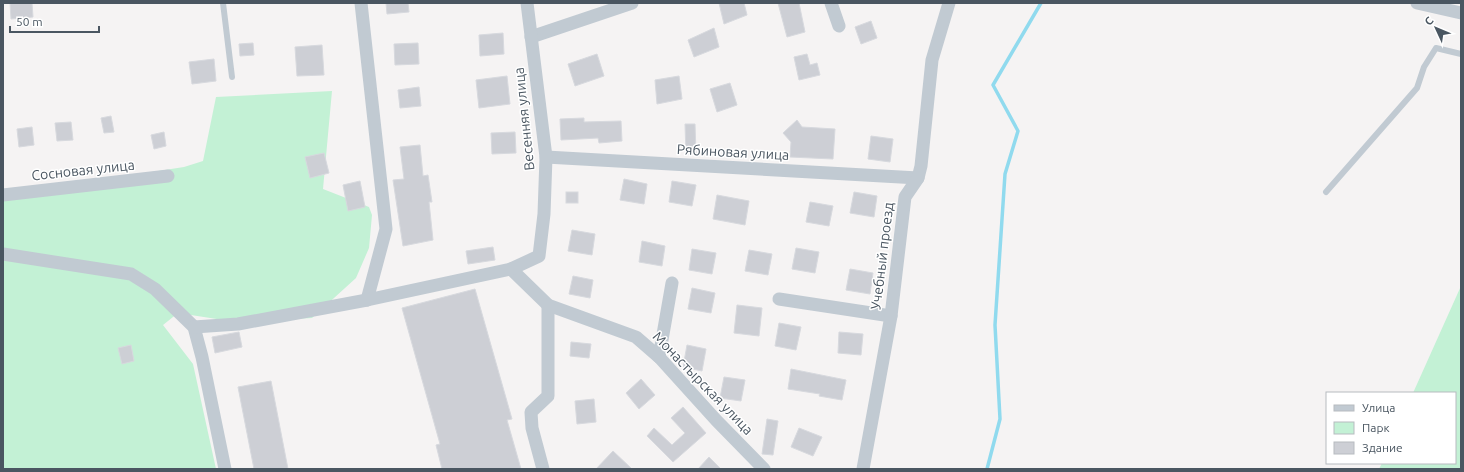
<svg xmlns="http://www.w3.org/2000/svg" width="1464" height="472" viewBox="0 0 1464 472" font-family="Ubuntu,sans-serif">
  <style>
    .green { fill: #c3f1d5 }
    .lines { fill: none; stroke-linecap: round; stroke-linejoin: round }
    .stream { stroke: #90daee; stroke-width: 3.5 }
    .building { fill: #cdcfd5; stroke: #d7d9de }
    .lane { stroke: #c1cad2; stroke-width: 6 }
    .street { stroke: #c1cad2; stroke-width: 13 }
    .labels { text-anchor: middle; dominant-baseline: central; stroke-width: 3; stroke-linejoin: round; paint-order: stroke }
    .street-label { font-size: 14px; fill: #4a5661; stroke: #fff }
  </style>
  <rect width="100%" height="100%" fill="#f5f3f3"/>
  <!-- green -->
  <g class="green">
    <polygon points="332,91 323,189 369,207 372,215 369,248 356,278 312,318 236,322 178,313 163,325 193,364 216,469 3,469 3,195 184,167 203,161 216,97"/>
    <polygon points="1461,286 1461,469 1379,469 1382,463 1455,463 1455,393 1413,393"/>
  </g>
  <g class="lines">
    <!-- stream -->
    <polyline class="stream" points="987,469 1000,419 995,325 1005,174 1018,131 993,85 1041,3"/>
  </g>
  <!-- building -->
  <g class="building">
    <polygon points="10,3 32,3 33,17 11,19"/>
    <polygon points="386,3 408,3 409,12 387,14"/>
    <polygon points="719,3 744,3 747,15 724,24"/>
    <polygon points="778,3 799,3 805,32 787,37"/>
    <polygon points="871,21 877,38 861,44 855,27"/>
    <polygon points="714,28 719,47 694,57 688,40"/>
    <polygon points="503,33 504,54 480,56 479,35"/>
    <polygon points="253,43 254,55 240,56 239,44"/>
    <polygon points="418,43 419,64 395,65 394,44"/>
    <polygon points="322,45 324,75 297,76 295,47"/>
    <polygon points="597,54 604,76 575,86 568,64"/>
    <polygon points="807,54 810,65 817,63 820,75 799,80 794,57"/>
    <polygon points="214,59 216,81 192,84 189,62"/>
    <polygon points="507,76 510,104 479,108 476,80"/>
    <polygon points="679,76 682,99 657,104 655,80"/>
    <polygon points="730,83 737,105 717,112 710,89"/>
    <polygon points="419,87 421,106 400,108 398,90"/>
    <polygon points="111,116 114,132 104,133 101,118"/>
    <polygon points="584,118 584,122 621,121 622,141 599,143 598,138 561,140 560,119"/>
    <polygon points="797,120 802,127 835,129 833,159 790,157 791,142 783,133"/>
    <polygon points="71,122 73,140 57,141 55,123"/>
    <polygon points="685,124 695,124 696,154 686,154"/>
    <polygon points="32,127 34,145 19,147 17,129"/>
    <polygon points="164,132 166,146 154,149 151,135"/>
    <polygon points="515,132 516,153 492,154 491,133"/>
    <polygon points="871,136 893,139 890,162 868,159"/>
    <polygon points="420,145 423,176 428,175 432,202 429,202 433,240 403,246 393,180 404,179 400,147"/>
    <polygon points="324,153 329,173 310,178 305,157"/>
    <polygon points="624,179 647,184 644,204 620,200"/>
    <polygon points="360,181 365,207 348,211 343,185"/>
    <polygon points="672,181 696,185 692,206 669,202"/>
    <rect x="566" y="192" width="12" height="11"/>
    <polygon points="854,192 877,196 874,217 850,213"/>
    <polygon points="717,195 749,201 745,225 713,219"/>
    <polygon points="810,202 833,206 829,226 806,222"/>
    <polygon points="572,230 595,234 592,255 568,251"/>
    <polygon points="642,241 665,246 662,266 639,262"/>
    <polygon points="493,247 495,260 468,264 466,251"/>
    <polygon points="796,248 819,252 815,273 792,269"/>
    <polygon points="692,249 716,253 712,274 689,270"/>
    <polygon points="749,250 772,254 768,275 745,271"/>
    <polygon points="850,269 873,273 870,294 846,290"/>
    <polygon points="573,276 593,280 590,298 569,294"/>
    <polygon points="692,288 715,293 711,313 688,309"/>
    <polygon points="475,289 512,419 507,420 521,469 442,469 436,445 440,444 402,308"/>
    <polygon points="737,305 762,308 759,336 734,333"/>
    <polygon points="779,323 801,327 796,350 775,346"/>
    <polygon points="239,332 242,347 215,353 212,337"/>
    <polygon points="839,332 863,334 861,355 838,353"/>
    <polygon points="571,342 591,344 589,358 570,356"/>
    <polygon points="131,345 134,361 122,364 118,348"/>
    <polygon points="687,345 706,349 702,371 683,367"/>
    <polygon points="791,369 846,380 842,400 819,396 820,394 788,389"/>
    <polygon points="724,377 745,380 741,401 720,398"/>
    <polygon points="641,379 655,395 639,409 626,393"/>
    <polygon points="271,381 288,469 254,469 238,387"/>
    <polygon points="594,399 596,422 577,424 575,401"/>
    <polygon points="683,407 706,433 673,462 647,436 654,428 672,445 685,433 671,418"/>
    <polygon points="767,419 778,421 773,455 762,454"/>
    <polygon points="799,428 822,437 813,456 791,447"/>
    <polygon points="613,451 632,469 596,469"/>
    <polygon points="709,457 721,469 698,469"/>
  </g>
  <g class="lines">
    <!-- lane -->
    <g class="lane">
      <polyline points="223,3 232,77"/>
      <polyline points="1326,192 1417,88 1424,67 1436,48 1461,54"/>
    </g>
    <!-- street -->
    <g class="street">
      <polyline points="361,3 386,229 367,300"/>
      <polyline points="831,3 839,26"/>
      <polyline points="1417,3 1461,13"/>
      <polyline points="531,37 632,3"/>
      <polyline points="546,157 918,178"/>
      <polyline points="3,195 168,176"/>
      <polyline points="3,254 131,274 155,289 194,327 202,357 225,469"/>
      <polyline points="511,269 548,305 636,337 659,357 716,420 764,469"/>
      <polyline points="779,299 891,316"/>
      <polyline points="194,327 238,324 367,300 511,269 539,256 544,214 546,157 527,3"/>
      <polyline points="659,357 672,283"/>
      <polyline points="543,469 532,428 531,412 548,396 548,305"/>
      <polyline points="863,469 891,316 905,197 918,178 921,166 932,60 949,3"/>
    </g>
  </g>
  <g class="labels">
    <!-- street labels -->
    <g class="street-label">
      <text transform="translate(524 119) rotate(-96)">Весенняя улица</text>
      <text transform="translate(733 152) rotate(3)">Рябиновая улица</text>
      <text transform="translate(83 170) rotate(-6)">Сосновая улица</text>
      <text transform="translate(882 256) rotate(-83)">Учебный проезд</text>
      <text transform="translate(703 383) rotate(46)">Монастырская улица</text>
    </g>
  </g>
  <!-- border -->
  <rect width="1464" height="472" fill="none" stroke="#4a5661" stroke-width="8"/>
  <!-- legend -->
  <rect x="1326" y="392" width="130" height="72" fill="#ffffff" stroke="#b7bbc0"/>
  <rect x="1334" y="405" width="20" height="6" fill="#c1cad2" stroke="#b7bbc0"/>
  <text x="1362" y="412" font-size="12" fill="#4a5661">Улица</text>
  <rect x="1334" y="422" width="20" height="12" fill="#c3f1d5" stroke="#b7bbc0"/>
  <text x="1362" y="432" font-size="12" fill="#4a5661">Парк</text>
  <rect x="1334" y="442" width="20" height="12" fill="#cdcfd5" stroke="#b7bbc0"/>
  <text x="1362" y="452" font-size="12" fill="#4a5661">Здание</text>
  <!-- north arrow -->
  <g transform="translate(1436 28) rotate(314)" stroke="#ffffff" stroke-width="3" paint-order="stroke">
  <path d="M0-3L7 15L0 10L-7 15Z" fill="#4a5661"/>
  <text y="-6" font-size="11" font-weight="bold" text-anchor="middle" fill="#4a5661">С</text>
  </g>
  <!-- scale -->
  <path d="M10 26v6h89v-6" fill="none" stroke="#4a5661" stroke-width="2"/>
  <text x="16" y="26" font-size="12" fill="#4a5661" stroke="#ffffff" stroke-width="3" paint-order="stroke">50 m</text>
</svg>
